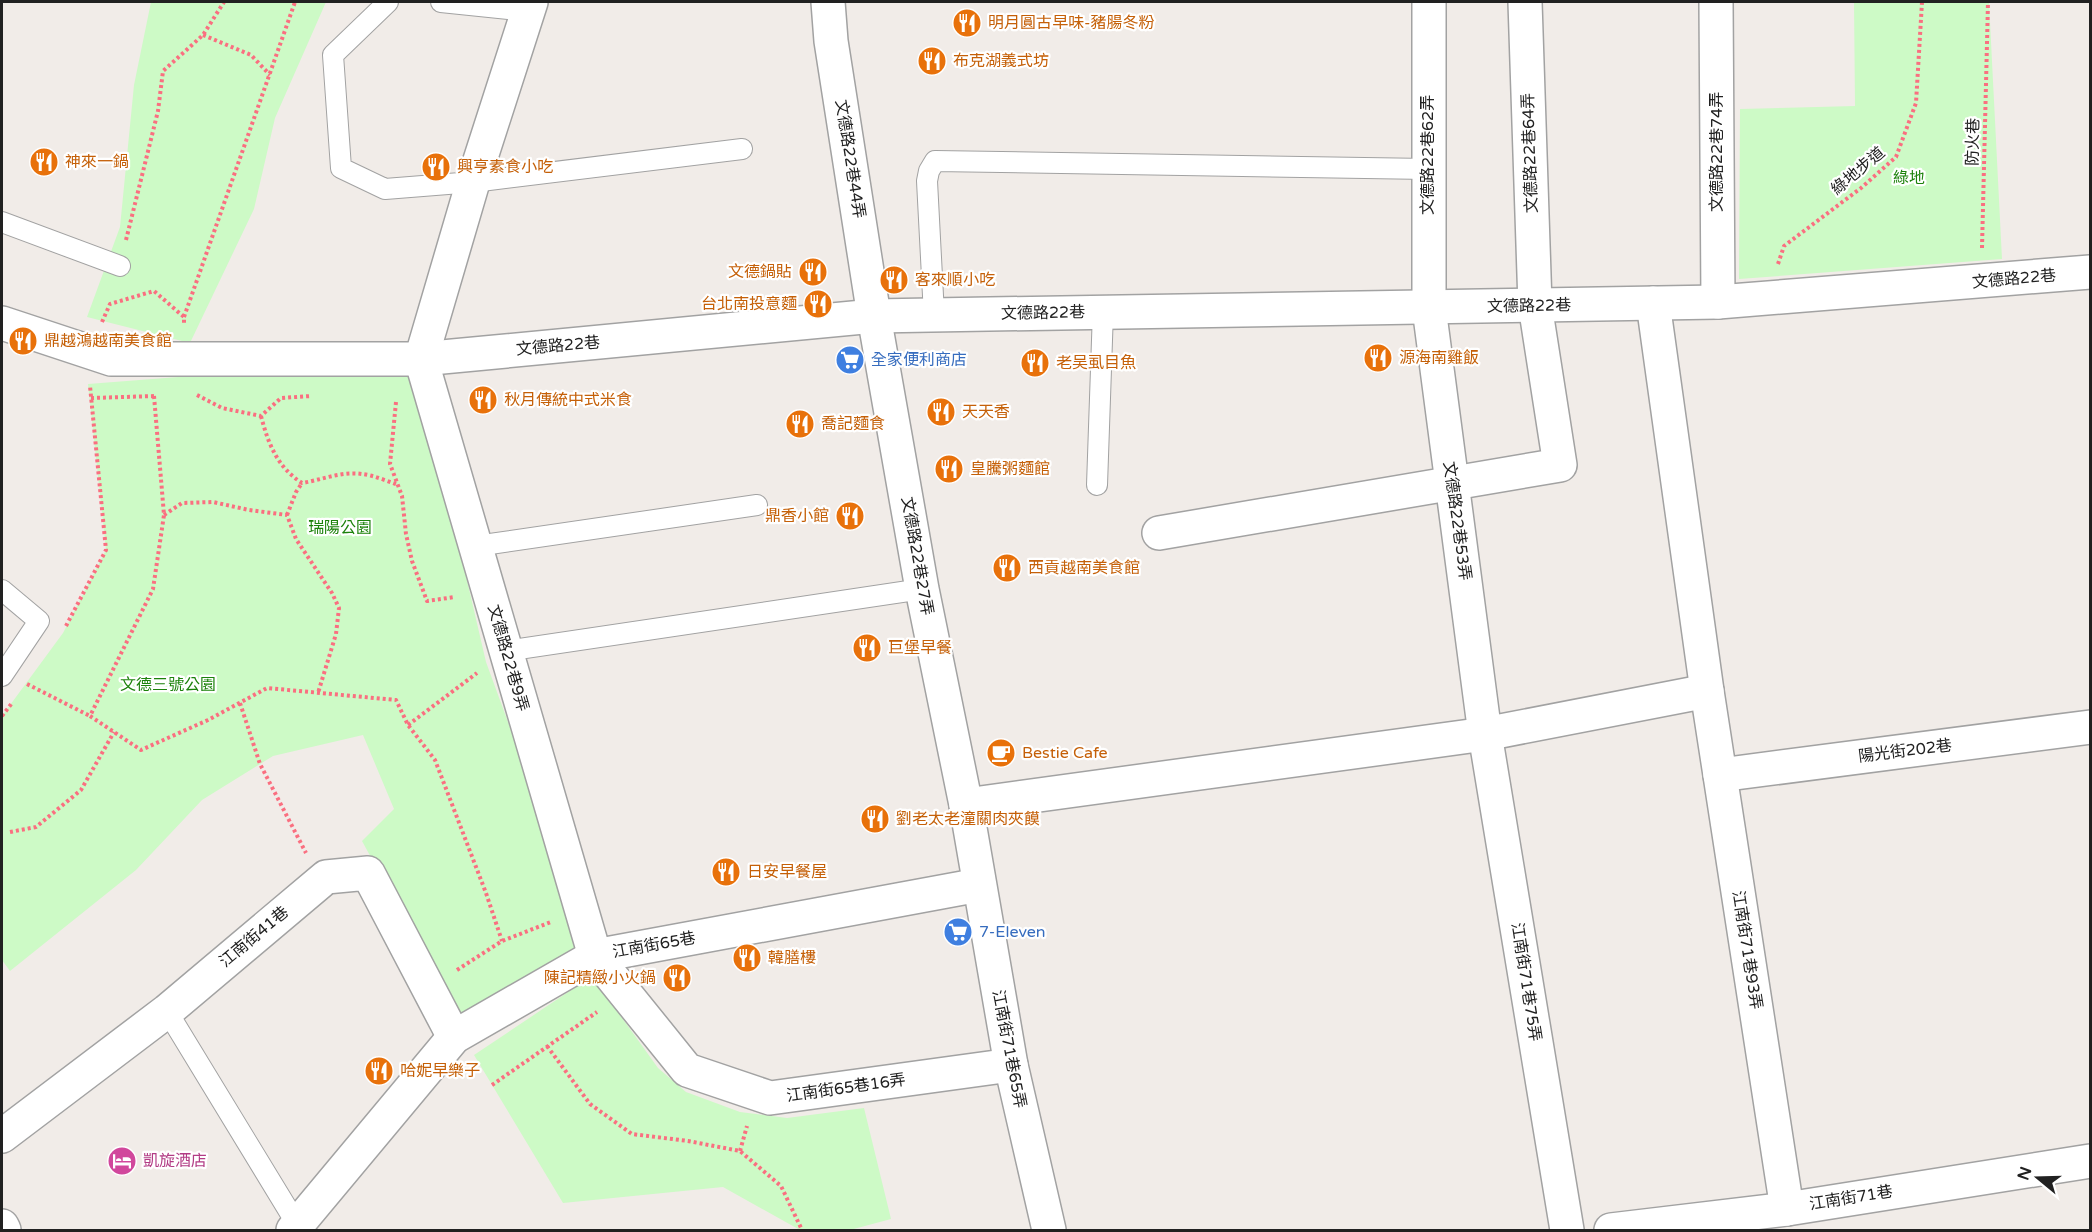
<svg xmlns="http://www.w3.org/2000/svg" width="2092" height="1232" viewBox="0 0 2092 1232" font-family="'Varela Round','Noto Sans TC',sans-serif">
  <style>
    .park { fill: #cdfac6 }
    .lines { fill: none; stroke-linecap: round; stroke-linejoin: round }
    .service-casing { stroke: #a2a2a2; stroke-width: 22 }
    .minor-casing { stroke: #a2a2a2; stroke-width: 36 }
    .path { stroke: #fa6f80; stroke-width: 4; stroke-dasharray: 3 3; stroke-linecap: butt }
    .service { stroke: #fff; stroke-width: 20 }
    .minor { stroke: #fff; stroke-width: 33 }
    .labels { text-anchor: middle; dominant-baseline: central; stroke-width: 4.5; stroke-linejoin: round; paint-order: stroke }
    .food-label { font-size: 16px; fill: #c56008; stroke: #fff; text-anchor: start }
    .street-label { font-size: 16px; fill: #212121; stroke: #fff }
    .park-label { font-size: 16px; fill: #1c820b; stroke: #fff }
    .shop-label { font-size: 16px; fill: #366cbe; stroke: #fff; text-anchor: start }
    .hotel-label { font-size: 16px; fill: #b23c85; stroke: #fff; text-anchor: start }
  </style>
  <rect width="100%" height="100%" fill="#f1ece8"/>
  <!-- park -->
  <g class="park">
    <polygon points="151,2 326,2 275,118 254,209 190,343 87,317 120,227 134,85"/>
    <polygon points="1854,2 1989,2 2002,259 1739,279 1740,109 1855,106"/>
    <polygon points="230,373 419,374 486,662 592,951 457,1015 362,841 394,809 363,735 273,756 202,800 136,870 10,971 2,960 2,716 63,633 106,550 88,384"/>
    <polygon points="592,976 658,1068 686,1092 740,1112 787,1118 864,1108 891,1219 850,1230 800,1230 723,1187 563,1203 474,1055"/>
  </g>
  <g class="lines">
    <!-- service casing -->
    <g class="service-casing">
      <g id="service">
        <polyline points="388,2 333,55 341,168 385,189 473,182 742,149"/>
        <polyline points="441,2 528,11"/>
        <polyline points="2,222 120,266"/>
        <polyline points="934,315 927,181 929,171 935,161 1428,169"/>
        <polyline points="1097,485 1103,311"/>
        <polyline points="476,546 757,505"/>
        <polyline points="2,590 39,621 2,676"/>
        <polyline points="506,651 922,589"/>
        <polyline points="167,1011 298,1226"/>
      </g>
    </g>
    <!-- minor casing -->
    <g class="minor-casing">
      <g id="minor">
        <polyline points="531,2 473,182 421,359 595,956 687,1070 770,1098 1011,1065"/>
        <polyline points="828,2 831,41 874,316 922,589 966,805 1011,1065 1049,1230"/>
        <polyline points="1429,2 1429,308 1485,734 1567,1230"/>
        <polyline points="1716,2 1718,302"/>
        <polyline points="1653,303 1707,691 1787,1209"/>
        <polyline points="2,323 111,359 421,359 874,316 1718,302 2090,272"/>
        <polyline points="1159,533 1560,465 1535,305 1525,2"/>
        <polyline points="1720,775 2090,727"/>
        <polyline points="966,805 1485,734 1707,691"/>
        <polyline points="2,1136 167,1011 326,877 368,873 454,1037"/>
        <polyline points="2,1226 4,1230"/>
        <polyline points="293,1230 454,1037 595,956 979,885"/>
        <polyline points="1611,1230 1787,1209 2090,1161"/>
      </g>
    </g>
    <!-- path -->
    <g class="path">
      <polyline points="203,35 251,55 270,75"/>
      <polyline points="126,240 158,111 163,71 203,35 224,2"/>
      <polyline points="1982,248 1988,2"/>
      <polyline points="1778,264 1784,246 1861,188 1896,157 1916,103 1922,2"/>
      <polyline points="184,317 295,2"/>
      <polyline points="102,322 110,304 154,291 184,317 184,325"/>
      <polyline points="197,395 222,408 261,416 281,398 311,396"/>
      <polyline points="154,396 164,515 153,589 90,716 141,750 208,720 267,688 396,700 408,725 435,760 486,893 502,941"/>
      <polyline points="91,398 156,396"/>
      <polyline points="396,402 390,464 402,496 406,534 412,561 427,601 455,597"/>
      <path d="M 261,416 C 268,443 277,467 302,483 C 321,480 342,471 362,474 C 373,475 387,481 398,485"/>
      <polyline points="164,515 182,503 213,502 249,510 287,515 296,539 332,593 339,608 336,634 318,693"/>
      <polyline points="287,515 296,492 302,483"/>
      <polyline points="66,626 106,550 90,386"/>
      <polyline points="27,684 90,716"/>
      <polyline points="240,703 260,764 306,853"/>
      <polyline points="2,716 12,703"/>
      <polyline points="408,725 477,673"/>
      <polyline points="10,832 36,827 81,790 114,732"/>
      <polyline points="457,970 502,941 551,922"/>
      <polyline points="547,1046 590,1104 632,1134 688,1141 740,1151 781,1186 802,1230"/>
      <polyline points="492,1085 597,1012"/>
      <polyline points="740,1151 747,1126"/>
    </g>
    <!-- service -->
    <use href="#service" class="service"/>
    <!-- minor -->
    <use href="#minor" class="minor"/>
  </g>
  <!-- icons -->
  <defs>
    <g id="restaurant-disc" transform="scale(1.5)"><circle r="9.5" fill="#e8710a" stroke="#fff"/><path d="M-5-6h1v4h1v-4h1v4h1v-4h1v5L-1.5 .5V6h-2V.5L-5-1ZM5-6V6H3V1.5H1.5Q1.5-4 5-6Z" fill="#fff"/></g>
    <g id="supermarket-disc" transform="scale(1.5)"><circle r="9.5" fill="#3f7fe0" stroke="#fff"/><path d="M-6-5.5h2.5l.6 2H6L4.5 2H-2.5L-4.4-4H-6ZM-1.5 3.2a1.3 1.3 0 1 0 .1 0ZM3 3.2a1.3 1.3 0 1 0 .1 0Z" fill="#fff"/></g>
    <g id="cafe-disc" transform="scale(1.5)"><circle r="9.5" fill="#e8710a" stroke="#fff"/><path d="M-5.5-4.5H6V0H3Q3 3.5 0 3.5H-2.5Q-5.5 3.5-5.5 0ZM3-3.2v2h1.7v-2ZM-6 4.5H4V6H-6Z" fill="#fff"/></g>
    <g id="hotel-disc" transform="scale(1.5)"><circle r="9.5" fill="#d1479c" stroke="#fff"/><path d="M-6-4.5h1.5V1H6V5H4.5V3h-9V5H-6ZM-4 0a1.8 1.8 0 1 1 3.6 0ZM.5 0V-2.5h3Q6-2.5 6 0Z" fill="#fff"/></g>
  </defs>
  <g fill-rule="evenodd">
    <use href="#restaurant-disc" x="967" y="23"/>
    <use href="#restaurant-disc" x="932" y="61"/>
    <use href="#restaurant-disc" x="44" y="162"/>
    <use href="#restaurant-disc" x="436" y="167"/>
    <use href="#restaurant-disc" x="813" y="272"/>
    <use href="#restaurant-disc" x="894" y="280"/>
    <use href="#restaurant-disc" x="818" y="304"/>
    <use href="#restaurant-disc" x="23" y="341"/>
    <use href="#restaurant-disc" x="1378" y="358"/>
    <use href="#supermarket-disc" x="850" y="360"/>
    <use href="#restaurant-disc" x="1035" y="363"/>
    <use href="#restaurant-disc" x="483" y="400"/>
    <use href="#restaurant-disc" x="941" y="412"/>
    <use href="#restaurant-disc" x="800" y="424"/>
    <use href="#restaurant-disc" x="949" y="469"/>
    <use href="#restaurant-disc" x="850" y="516"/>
    <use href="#restaurant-disc" x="1007" y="568"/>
    <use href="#restaurant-disc" x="867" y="648"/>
    <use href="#cafe-disc" x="1001" y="753"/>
    <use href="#restaurant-disc" x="875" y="819"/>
    <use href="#restaurant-disc" x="726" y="872"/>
    <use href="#supermarket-disc" x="958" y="932"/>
    <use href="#restaurant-disc" x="747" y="958"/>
    <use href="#restaurant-disc" x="677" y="978"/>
    <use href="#restaurant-disc" x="379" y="1071"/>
    <use href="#hotel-disc" x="122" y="1161"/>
  </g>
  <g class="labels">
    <!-- food labels -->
    <g class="food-label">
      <text x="988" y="23">明月圓古早味-豬腸冬粉</text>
      <text x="953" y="61">布克湖義式坊</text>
      <text x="65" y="162">神來一鍋</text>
      <text x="457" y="167">興亨素食小吃</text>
      <text x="792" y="272" text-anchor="end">文德鍋貼</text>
      <text x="915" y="280">客來順小吃</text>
      <text x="797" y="304" text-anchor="end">台北南投意麵</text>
      <text x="44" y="341">鼎越鴻越南美食館</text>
      <text x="1399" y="358">源海南雞飯</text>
      <text x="1056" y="363">老吴虱目魚</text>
      <text x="504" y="400">秋月傳統中式米食</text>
      <text x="962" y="412">天天香</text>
      <text x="821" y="424">喬記麵食</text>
      <text x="970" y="469">皇騰粥麵館</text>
      <text x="829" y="516" text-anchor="end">鼎香小館</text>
      <text x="1028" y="568">西貢越南美食館</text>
      <text x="888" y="648">巨堡早餐</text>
      <text x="1022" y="753">Bestie Cafe</text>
      <text x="896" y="819">劉老太老潼關肉夾饃</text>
      <text x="747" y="872">日安早餐屋</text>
      <text x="768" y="958">韓膳樓</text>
      <text x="656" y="978" text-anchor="end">陳記精緻小火鍋</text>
      <text x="400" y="1071">哈妮早樂子</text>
    </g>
    <!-- street labels -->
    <g class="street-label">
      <text transform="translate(1973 142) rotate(-89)">防火巷</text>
      <text transform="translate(1717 152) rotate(-90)">文德路22巷74弄</text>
      <text transform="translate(1530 153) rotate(-92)">文德路22巷64弄</text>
      <text transform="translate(1428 155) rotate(-90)">文德路22巷62弄</text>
      <text transform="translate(850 159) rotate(81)">文德路22巷44弄</text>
      <text transform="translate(1858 171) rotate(-40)">綠地步道</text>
      <text transform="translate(2014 279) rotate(-5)">文德路22巷</text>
      <text transform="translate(1529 306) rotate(-1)">文德路22巷</text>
      <text transform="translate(1043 313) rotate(-1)">文德路22巷</text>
      <text transform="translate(558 346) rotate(-5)">文德路22巷</text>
      <text transform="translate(1457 521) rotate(82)">文德路22巷53弄</text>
      <text transform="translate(917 556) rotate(80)">文德路22巷27弄</text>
      <text transform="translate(508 658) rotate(74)">文德路22巷9弄</text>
      <text transform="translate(1905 751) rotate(-7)">陽光街202巷</text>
      <text transform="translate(254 937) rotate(-40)">江南街41巷</text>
      <text transform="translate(654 945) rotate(-10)">江南街65巷</text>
      <text transform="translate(1747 950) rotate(81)">江南街71巷93弄</text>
      <text transform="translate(1526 982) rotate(81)">江南街71巷75弄</text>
      <text transform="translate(1009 1049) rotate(79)">江南街71巷65弄</text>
      <text transform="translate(846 1088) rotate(-8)">江南街65巷16弄</text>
      <text transform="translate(1851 1198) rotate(-9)">江南街71巷</text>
    </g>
    <!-- park labels -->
    <g class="park-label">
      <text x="1909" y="178">綠地</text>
      <text x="340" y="528">瑞陽公園</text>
      <text x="168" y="685">文德三號公園</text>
    </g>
    <!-- shop labels -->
    <g class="shop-label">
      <text x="871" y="360">全家便利商店</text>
      <text x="979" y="932">7-Eleven</text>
    </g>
    <!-- hotel labels -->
    <g class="hotel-label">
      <text x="143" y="1161">凱旋酒店</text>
    </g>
  </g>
  <!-- border -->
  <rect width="2092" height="1232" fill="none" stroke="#212121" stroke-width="6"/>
  <!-- north arrow -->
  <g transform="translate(2038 1178) rotate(289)" stroke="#ffffff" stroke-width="4.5" paint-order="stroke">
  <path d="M0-4.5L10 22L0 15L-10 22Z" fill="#212121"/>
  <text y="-9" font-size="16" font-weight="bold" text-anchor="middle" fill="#212121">N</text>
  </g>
</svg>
